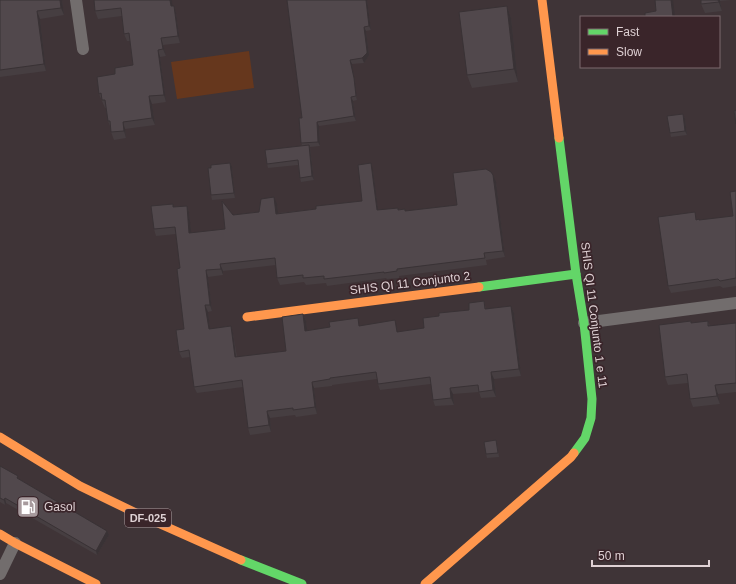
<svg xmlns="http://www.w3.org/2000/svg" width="736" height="584" viewBox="0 0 736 584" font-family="Helvetica,sans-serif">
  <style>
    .green { fill: #66371d }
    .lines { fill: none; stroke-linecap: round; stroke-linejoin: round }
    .street { stroke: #726d6d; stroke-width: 12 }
    .fast { stroke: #63d668; stroke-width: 9 }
    .slow { stroke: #ff974d; stroke-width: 9 }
    .wall { fill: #463e41 }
    .shaded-wall { fill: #393235 }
    .building { fill: #51484c; stroke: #393235 }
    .labels { text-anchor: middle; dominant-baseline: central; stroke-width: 3.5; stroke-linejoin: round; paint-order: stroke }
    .shield { fill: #3a252a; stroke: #ae9da1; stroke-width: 1 }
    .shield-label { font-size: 11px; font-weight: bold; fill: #dfd1d4 }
    .street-label { font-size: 12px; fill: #dfd1d4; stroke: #3a252a }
    .poi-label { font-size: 12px; fill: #dfd1d4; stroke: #3a252a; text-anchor: start }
  </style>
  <rect width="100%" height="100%" fill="#3f3437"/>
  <!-- green -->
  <polygon class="green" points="249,51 254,88 177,99 171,62"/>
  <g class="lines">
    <!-- street -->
    <g class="street">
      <polyline points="76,0 83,49"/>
      <polyline points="584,323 736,303"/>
      <polyline points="0,574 15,543"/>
    </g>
    <!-- fast -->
    <g class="fast">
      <polyline points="559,138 576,274 584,323 592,399 591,418 585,438 574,453"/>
      <polyline points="479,287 576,274"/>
      <polyline points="241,560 302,584"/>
    </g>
    <!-- slow -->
    <g class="slow">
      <polyline points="542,0 559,138"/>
      <polyline points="247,317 479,287"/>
      <polyline points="0,437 80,486 140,515 241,560"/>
      <polyline points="0,534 15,543 96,584"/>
      <polyline points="425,584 571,457 574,453"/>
    </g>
  </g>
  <!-- wall -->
  <g class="wall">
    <polygon points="0,0 62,0 64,15 40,19 46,71 0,77"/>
    <polygon points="172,0 172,6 174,6 176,13 180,43 163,45 166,56 160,57 166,102 152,104 155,125 125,129 126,138 114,140 111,132 111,129 108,121 106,108 105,108 99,94 115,74 133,65 130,41 127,41 124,34 122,16 98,19 95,11"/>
    <polygon points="287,0 367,0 371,30 366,31 369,55 368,57 364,63 352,64 355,83 357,100 353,101 356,121 319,126 320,146 310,147 314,180 301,182 300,178 298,165 268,168 267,164 302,145 301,143 302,118"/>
    <polygon points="701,0 731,0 720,1 722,11 705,13 701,4"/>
    <polygon points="507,6 511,18 518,82 472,88 467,75"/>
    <polygon points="683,114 685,119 687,135 671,137 670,133"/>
    <polygon points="232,167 235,198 212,200 211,195"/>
    <polygon points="373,170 378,210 405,209 406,211 457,205 496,182 505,257 486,260 487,265 399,276 399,278 387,279 386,278 327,286 326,283 306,285 304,282 280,285 277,278 276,265 223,271 223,275 208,277 212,311 208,312 210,329 231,326 233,333 237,357 286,351 303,314 306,321 307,330 360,326 397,327 398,332 424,328 439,316 469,310 484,301 486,309 511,306 514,313 521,376 494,379 496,397 481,398 479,392 453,394 454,405 435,406 433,400 431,384 380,390 378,384 377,379 332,385 332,386 314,388 317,414 296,417 295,415 270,418 271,432 250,435 248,428 243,387 197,393 194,387 190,357 182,358 179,352 184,329 180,268 176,234 156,236 154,229 174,207 187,206 189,212 191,233 225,229 233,215 259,212 277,204 278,213 316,209 362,201"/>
    <polygon points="736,191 736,286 723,288 720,286 671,293 668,286 698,220 700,220 733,216"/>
    <polygon points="691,321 691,323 708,321 710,326 736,323 736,392 718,394 720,404 693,407 690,399 688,383 668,385 665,377"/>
    <polygon points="497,444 499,457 487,458 486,454"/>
    <polygon points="0,466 19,479 107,531 109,535 97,555 6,503 5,505 0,502"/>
  </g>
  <!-- shaded-wall -->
  <g class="shaded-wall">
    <polygon points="60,0 62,0 64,15 61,8"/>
    <polygon points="170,0 172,0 173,14 171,6"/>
    <polygon points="366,0 367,0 371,30 369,26"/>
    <polygon points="671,0 673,0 675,17 673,17"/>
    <polygon points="718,0 720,0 720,1 722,11"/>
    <polygon points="174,6 176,13 180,43 178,36"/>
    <polygon points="507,6 511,18 518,82 514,69"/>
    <polygon points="37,11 40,19 46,71 44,64"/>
    <polygon points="364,27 366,31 369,55 368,57 364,63 362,58"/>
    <polygon points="161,38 163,45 166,56 163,49"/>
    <polygon points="158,50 160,57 166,102 164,95"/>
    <polygon points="350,60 352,64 355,83 357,100 356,96"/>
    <polygon points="149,96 152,104 155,125 152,118"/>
    <polygon points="351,97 353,101 356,121 354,116"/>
    <polygon points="683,114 685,119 687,135 685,131"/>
    <polygon points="123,122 125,129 126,138 124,131"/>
    <polygon points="317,122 319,126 320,146 318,142"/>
    <polygon points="309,145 310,149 314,180 312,176"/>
    <polygon points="230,163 232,167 235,198 234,193"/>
    <polygon points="371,163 373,170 379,217 377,210"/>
    <polygon points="493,175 496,182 505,257 503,251"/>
    <polygon points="274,197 277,204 279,220 276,214"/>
    <polygon points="187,206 189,212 192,240 189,233"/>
    <polygon points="220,264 223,271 223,275 221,269"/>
    <polygon points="206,270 208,277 212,311 210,305"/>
    <polygon points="205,305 208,312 211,336 209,329"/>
    <polygon points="511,306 514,313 521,376 519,369"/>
    <polygon points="303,314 306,321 308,337 305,331"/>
    <polygon points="395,320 397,327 399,339 397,332"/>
    <polygon points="231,326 233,333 237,364 235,357"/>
    <polygon points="491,372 494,379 496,397 493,390"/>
    <polygon points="312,382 314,388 317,414 315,407"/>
    <polygon points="715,385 718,394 720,404 717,396"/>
    <polygon points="450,388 453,394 454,405 451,398"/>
    <polygon points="267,411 270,418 271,432 269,425"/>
    <polygon points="5,498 6,503 5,505 4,500"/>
    <polygon points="107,531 109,535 97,555 96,551"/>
  </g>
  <!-- building -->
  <g class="building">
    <polygon points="0,0 60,0 61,8 37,11 44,64 0,70"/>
    <polygon points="94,0 170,0 171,6 174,6 178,36 161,38 163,49 158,50 164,95 149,96 152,118 123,122 124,131 111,132 110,121 108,121 105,100 102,100 101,93 99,94 97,77 115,74 115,68 133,65 129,33 124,34 121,8 95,11"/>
    <polygon points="287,0 366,0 369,26 364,27 367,51 367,53 362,58 350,60 354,78 356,96 351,97 354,116 317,122 318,142 301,143 299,118 302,118"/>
    <polygon points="655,0 671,0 673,17 645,17 645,13 656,11"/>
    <polygon points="701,0 718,0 719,2 701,4"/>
    <polygon points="507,6 514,69 467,75 459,12"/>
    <polygon points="736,110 736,124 734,111"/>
    <polygon points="683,114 685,131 670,133 667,116"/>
    <polygon points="309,145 312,176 300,178 298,160 267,164 265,150"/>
    <polygon points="230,163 234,193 211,195 208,168 211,168 211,165"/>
    <polygon points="371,163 377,210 398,208 398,210 405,209 405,211 457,205 453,173 486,169 491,172 493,175 503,251 484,253 485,258 397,269 397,271 384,273 384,272 324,279 324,276 303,278 303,275 277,278 275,258 220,264 221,269 206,270 210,305 205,305 209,329 231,326 235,357 286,351 282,317 303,314 305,331 330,327 329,322 358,318 359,326 395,320 397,332 424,328 423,318 439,316 439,313 469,310 469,303 484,301 485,309 511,306 519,369 491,372 493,390 479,392 478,385 450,388 451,398 433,400 430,377 378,384 376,372 330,378 330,379 312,382 315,407 293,410 293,408 267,411 269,425 248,428 242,380 194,387 189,350 179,352 176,330 184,329 177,269 180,268 175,227 154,229 151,206 173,204 173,207 187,206 189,233 225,229 222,201 233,215 259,212 261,199 274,197 276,214 316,209 316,206 362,201 358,165"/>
    <polygon points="736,191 736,278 720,281 718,279 668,286 658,217 695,212 696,220 699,219 699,220 733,216 730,192"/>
    <polygon points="691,321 691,323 708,321 708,326 736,323 736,383 715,385 717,396 690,399 687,374 665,377 659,325"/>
    <polygon points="496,440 498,453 486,454 484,442"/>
    <polygon points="0,466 18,476 17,478 107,531 96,551 5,498 4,500 0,498"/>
  </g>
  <!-- icons -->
  <defs>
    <g id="fuel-square" transform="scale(1.15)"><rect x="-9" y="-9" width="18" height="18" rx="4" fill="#a79a9d" stroke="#3a252a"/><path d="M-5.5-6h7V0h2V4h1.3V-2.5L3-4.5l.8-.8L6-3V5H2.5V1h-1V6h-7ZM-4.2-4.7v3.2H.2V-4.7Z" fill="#fff"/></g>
  </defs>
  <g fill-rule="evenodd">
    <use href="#fuel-square" x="28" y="507"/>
  </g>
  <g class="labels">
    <!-- shield labels -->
    <rect class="shield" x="125" y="509" width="46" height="18" rx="3"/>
    <g class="shield-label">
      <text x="148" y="518">DF-025</text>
    </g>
    <!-- street labels -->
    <g class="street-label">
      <text transform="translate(410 283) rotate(-7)">SHIS QI 11 Conjunto 2</text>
      <text transform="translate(594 315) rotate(83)">SHIS QI 11 Conjunto 1 e 11</text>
    </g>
    <!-- poi labels -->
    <g class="poi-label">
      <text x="44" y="507">Gasol</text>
    </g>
  </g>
  <!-- legend -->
  <rect x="580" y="16" width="140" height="52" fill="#3a252a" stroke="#7c6a6e"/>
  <rect x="588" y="29" width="20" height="6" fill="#63d668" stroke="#7c6a6e"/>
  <text x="616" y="36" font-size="12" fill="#dfd1d4">Fast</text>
  <rect x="588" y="49" width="20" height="6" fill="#ff974d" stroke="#7c6a6e"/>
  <text x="616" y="56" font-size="12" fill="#dfd1d4">Slow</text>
  <!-- scale -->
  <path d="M592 560v6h117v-6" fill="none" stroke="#dfd1d4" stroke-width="2"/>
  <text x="598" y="560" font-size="12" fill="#dfd1d4" stroke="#3a252a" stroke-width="3" paint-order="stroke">50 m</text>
</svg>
